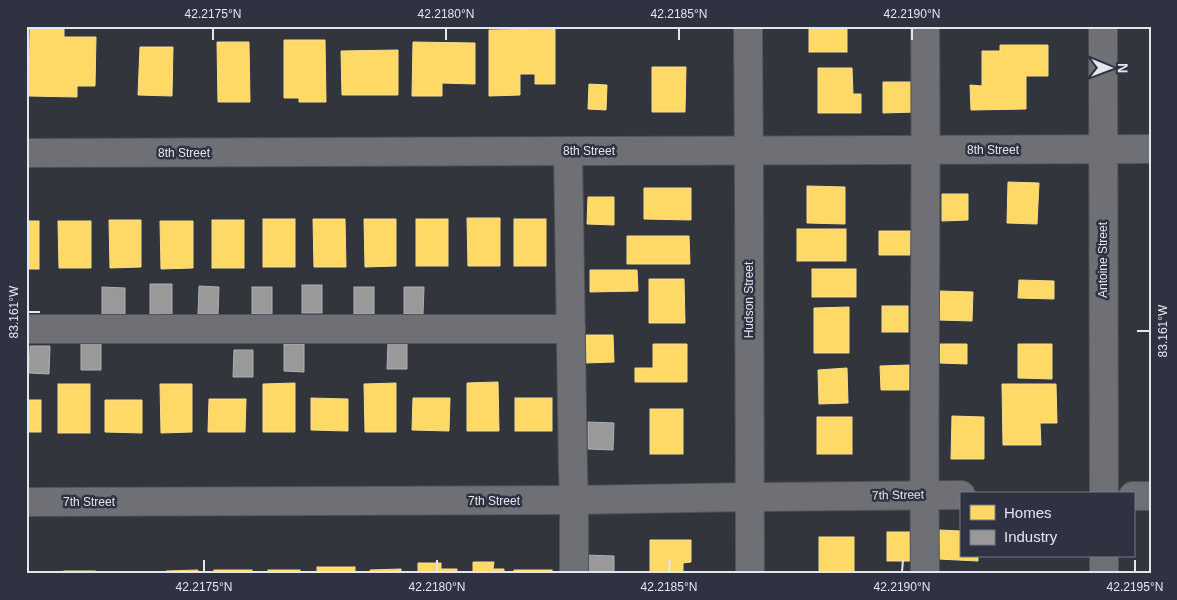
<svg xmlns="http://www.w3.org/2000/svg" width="1177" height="600" viewBox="0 0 1177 600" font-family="Helvetica,sans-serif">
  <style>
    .homes { fill: #ffd966; stroke: #f7dd8f }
    .industry { fill: #999; stroke: #afb0b3 }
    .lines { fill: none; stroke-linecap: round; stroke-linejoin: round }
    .minor-casing { stroke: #505258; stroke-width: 30 }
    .minor { stroke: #6e7075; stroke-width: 28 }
    .ticks { fill: none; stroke: #e3e6ef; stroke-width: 2 }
    .labels { text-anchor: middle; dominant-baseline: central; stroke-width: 5; stroke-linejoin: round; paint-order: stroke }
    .street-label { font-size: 12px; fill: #e3e6ef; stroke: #2f3341 }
    .neatline { fill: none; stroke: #e3e6ef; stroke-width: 2 }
    .ticks-label { font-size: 12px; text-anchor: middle; fill: #e3e6ef }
  </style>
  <rect width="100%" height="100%" fill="#33353d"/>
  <!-- homes -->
  <g class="homes">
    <polygon points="30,26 64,26 64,37 96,37 95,86 77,86 77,97 29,96"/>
    <rect x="809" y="26" width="38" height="26"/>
    <polygon points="555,29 555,84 535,84 535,74 520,74 520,95 489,96 489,30"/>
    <polygon points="284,40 325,40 326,102 299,102 299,98 284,98"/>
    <polygon points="217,42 249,42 250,102 218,102"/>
    <polygon points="413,42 475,43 475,84 442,83 442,96 412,96"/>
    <polygon points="1000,45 1048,45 1048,76 1026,76 1026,109 971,110 970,85 982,86 982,51 1000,51"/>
    <polygon points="140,47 173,47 172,96 138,95"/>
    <polygon points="398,50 398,95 342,95 341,51"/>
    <polygon points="652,67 686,67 685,112 652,112"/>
    <polygon points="818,68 852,68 853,94 861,94 861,113 818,113"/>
    <polygon points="883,82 914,82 915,112 883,113"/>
    <polygon points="589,84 607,85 606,110 588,109"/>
    <polygon points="1008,182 1039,183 1037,224 1007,223"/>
    <polygon points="807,186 845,187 845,224 807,223"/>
    <polygon points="644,188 691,188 691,220 644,219"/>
    <polygon points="942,194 968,194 968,220 942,221"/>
    <polygon points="588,197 614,197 614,225 587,224"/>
    <polygon points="467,218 500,218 500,266 468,266"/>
    <rect x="263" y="219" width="32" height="48"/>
    <polygon points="313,219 345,219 346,267 314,267"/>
    <polygon points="364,219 396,219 396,266 365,267"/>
    <rect x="416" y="219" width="32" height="47"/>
    <rect x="514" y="219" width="32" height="47"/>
    <polygon points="109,220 141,220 141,267 110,268"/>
    <rect x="212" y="220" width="32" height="48"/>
    <rect x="26" y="221" width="13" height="48"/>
    <polygon points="58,221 91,221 91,268 59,268"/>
    <polygon points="160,221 193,221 193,268 161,269"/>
    <rect x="797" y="229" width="49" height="32"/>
    <polygon points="879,231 911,231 910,255 879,255"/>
    <polygon points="627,236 689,236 690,264 627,264"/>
    <rect x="812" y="269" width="44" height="28"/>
    <polygon points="590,270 637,270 638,291 590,292"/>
    <polygon points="649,279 684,279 685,323 649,323"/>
    <polygon points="1019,280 1054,281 1054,299 1018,298"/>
    <polygon points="940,291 973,292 972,321 939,320"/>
    <rect x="882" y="306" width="26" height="26"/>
    <polygon points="849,307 849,353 814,353 814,308"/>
    <polygon points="586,335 613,335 614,362 586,363"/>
    <polygon points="653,344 687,344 687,382 635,382 635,368 653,368"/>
    <polygon points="940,344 967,344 967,364 940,363"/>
    <polygon points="1018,344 1052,344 1052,379 1018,378"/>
    <polygon points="909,365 909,390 881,390 880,366"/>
    <polygon points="847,368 848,403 819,404 818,370"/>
    <polygon points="498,382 499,431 467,431 467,383"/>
    <polygon points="295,383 295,432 263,432 263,384"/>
    <polygon points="396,383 396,432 365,432 364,384"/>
    <rect x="58" y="384" width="32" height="49"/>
    <polygon points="160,384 192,384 192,432 161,433"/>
    <polygon points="1002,384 1056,384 1057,423 1040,423 1041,445 1003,445"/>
    <polygon points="311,398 348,399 348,431 311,430"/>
    <polygon points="413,398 450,398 449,431 412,430"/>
    <rect x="515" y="398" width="37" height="33"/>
    <polygon points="209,399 246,399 245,432 208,432"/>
    <rect x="26" y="400" width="15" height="32"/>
    <polygon points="105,400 142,400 142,433 105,432"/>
    <rect x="650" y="409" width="33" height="45"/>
    <polygon points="952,416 984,417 984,459 951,459"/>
    <rect x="817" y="417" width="35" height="37"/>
    <polygon points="939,530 961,531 961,556 978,556 978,561 938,559"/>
    <rect x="887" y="532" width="28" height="29"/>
    <rect x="819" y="537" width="35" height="37"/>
    <polygon points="650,540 691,540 691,562 683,563 683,574 650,574"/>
    <polygon points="473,562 494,562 493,569 504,569 504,574 473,574"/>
    <polygon points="418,563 441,563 441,569 457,569 457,574 418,574"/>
    <rect x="317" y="567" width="38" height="7"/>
    <polygon points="401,569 401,574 370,574 370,570"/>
    <polygon points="198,570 198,574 166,574 166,571"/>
    <rect x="214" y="570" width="38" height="4"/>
    <rect x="268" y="570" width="32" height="4"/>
    <rect x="514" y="570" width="38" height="4"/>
    <rect x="64" y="571" width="31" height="3"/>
    <rect x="112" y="572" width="37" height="2"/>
  </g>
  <!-- industry -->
  <g class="industry">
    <polygon points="150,284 172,284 172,315 150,314"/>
    <rect x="302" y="285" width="20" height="28"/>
    <polygon points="199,286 219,287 218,314 198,314"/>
    <polygon points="102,287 125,288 125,315 102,315"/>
    <rect x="252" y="287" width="20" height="27"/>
    <rect x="354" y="287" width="20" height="27"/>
    <polygon points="404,287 424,287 423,314 404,314"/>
    <polygon points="81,342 101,343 101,370 81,370"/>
    <polygon points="388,342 407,342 407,369 387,369"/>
    <polygon points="284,344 304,344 304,372 284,371"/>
    <polygon points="30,346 50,346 49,374 29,373"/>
    <polygon points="234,350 253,350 253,377 233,377"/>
    <polygon points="588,422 614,423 613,450 588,449"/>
    <polygon points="585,555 614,556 614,574 585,574"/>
  </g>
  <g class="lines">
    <!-- minor casing -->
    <g class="minor-casing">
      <g id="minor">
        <polyline points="748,26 749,181 750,574"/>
        <path d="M 925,26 C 927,209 923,391 925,574"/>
        <polyline points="1103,26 1104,494"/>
        <polyline points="568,151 573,472 574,500 574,574"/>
        <polyline points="26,153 1151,149"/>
        <polyline points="26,329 571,329"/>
        <polyline points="1133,496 1151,496"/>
        <polyline points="26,502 574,500 750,497 961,495"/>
        <polyline points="1104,556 1104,574"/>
      </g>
    </g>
    <!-- minor -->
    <use href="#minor" class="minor"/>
  </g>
  <!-- ticks -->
  <path class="ticks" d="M 213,40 L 213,28M 446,40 L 446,28M 679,40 L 679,28M 912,40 L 912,28M 28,312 L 40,312M 1137,331 L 1150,331M 204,572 L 204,560M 437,572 L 437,560M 669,572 L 670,560M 902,572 L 903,560M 1135,572 L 1135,560"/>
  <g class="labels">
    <!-- street labels -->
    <g class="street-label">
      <text x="993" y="150">8th Street</text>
      <text x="589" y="151">8th Street</text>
      <text x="184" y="153">8th Street</text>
      <text transform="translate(1103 260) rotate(-90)">Antoine Street</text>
      <text transform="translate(749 300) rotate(-90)">Hudson Street</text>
      <text transform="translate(898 495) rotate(-1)">7th Street</text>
      <text x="494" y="501">7th Street</text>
      <text x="89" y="502">7th Street</text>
    </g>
  </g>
  <!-- border -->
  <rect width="1177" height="600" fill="none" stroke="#2f3341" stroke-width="55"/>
  <!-- legend -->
  <rect x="960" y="492" width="175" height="65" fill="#2f3341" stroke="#777b87"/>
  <rect x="970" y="505" width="25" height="15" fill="#ffd966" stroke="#777b87"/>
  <text x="1004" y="518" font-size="15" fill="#e3e6ef">Homes</text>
  <rect x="970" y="530" width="25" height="15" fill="#999999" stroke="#777b87"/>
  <text x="1004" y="542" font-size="15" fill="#e3e6ef">Industry</text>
  <!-- north arrow -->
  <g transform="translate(1110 68) rotate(91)" stroke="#2f3341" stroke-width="4" paint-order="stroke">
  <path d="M0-4L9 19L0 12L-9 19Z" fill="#e3e6ef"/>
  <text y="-8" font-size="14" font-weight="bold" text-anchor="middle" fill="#e3e6ef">N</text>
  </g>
  <rect x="28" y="28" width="1122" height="544" class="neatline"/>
  <g class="ticks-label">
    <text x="213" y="18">42.2175°N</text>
    <text x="446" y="18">42.2180°N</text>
    <text x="679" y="18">42.2185°N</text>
    <text x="912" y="18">42.2190°N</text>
    <text transform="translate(14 312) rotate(-90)" y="4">83.161°W</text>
    <text transform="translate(1163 331) rotate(-90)" y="4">83.161°W</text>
    <text x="204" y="591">42.2175°N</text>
    <text x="437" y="591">42.2180°N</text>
    <text x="669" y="591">42.2185°N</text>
    <text x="902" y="591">42.2190°N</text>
    <text x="1135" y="591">42.2195°N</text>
  </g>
</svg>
